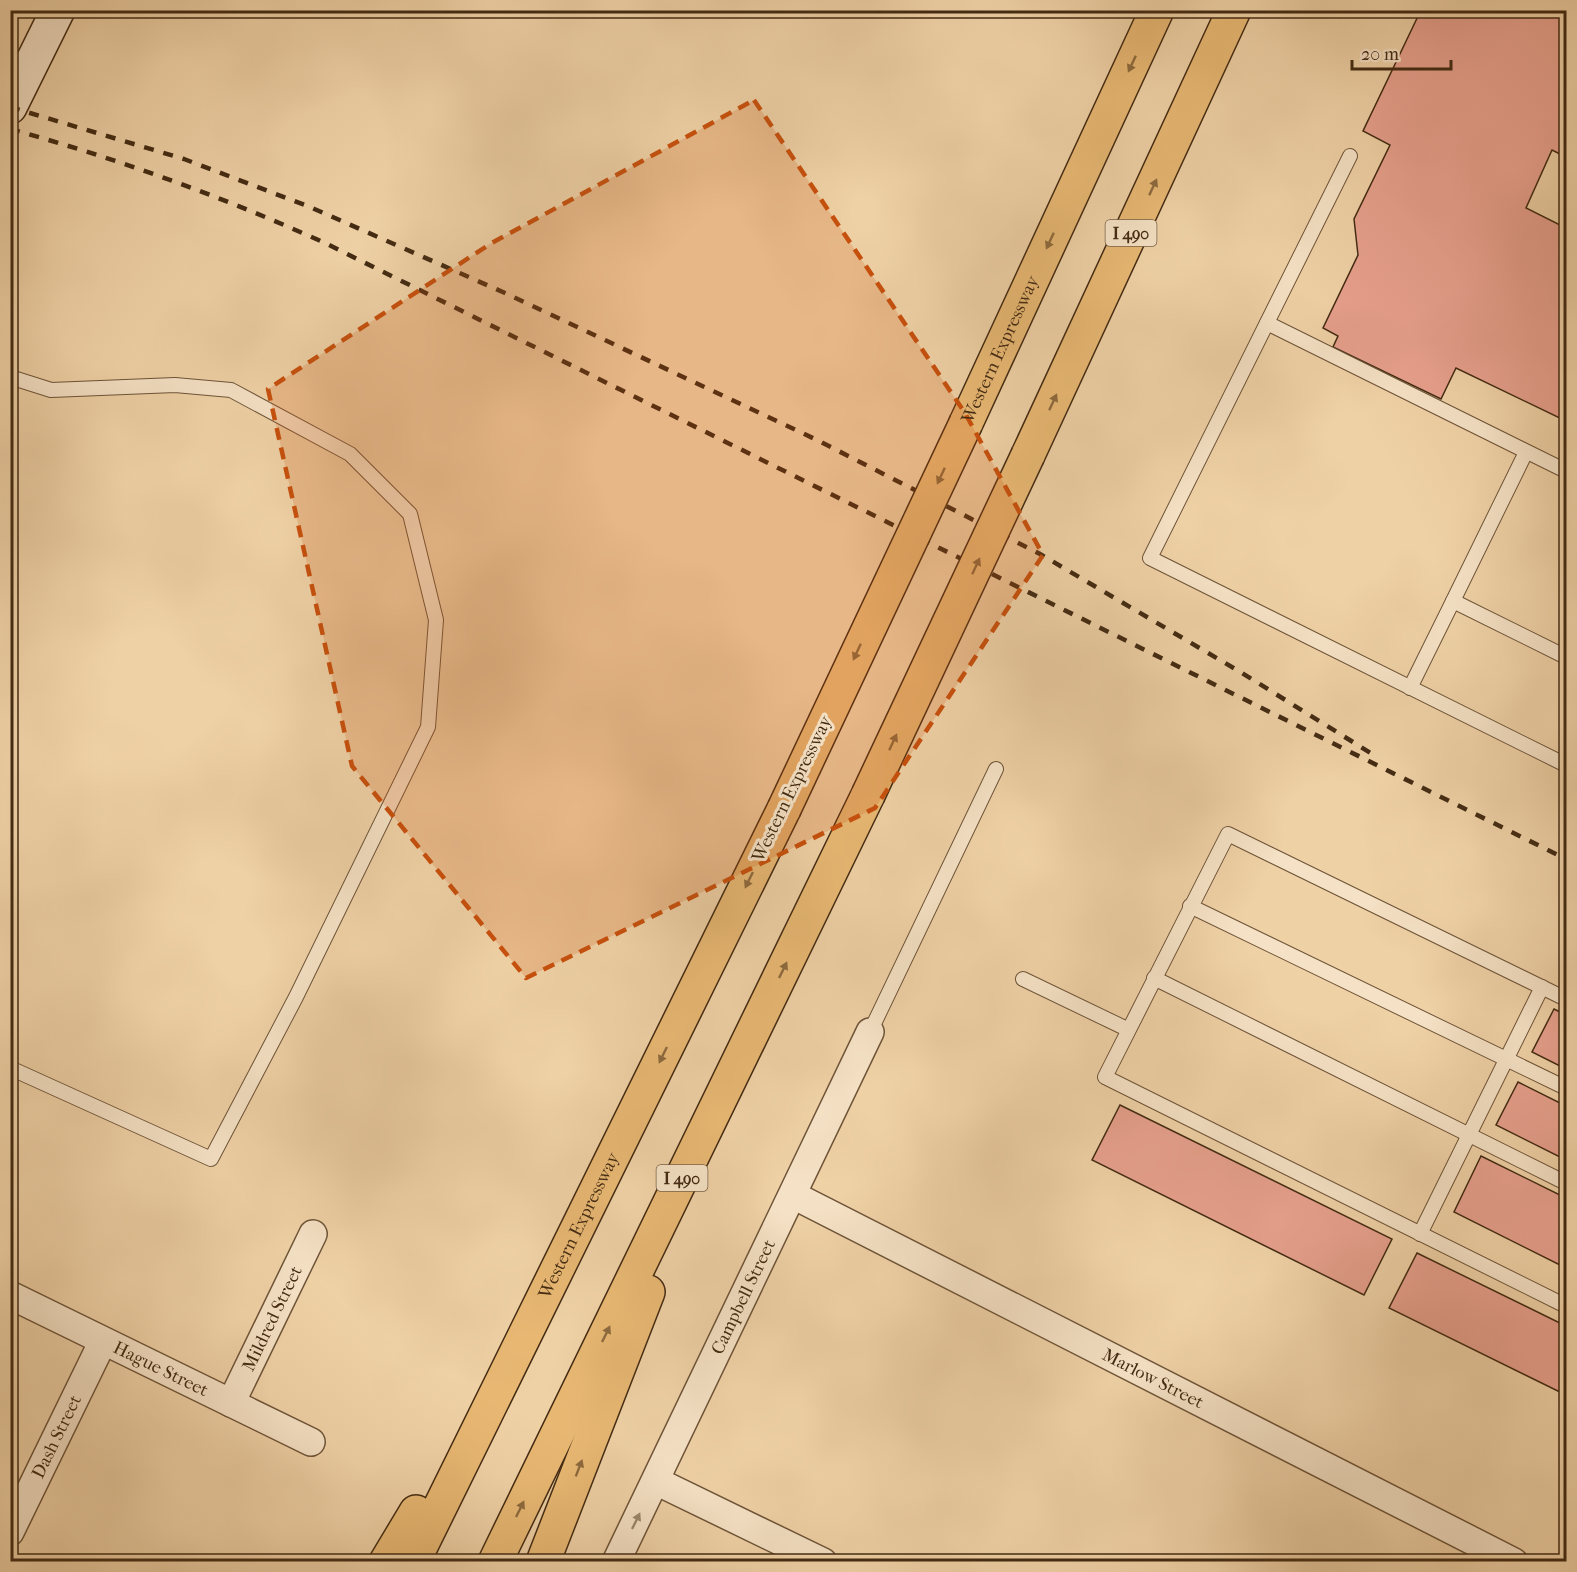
<svg xmlns="http://www.w3.org/2000/svg" width="1577" height="1572" viewBox="0 0 1577 1572" font-family="'IM FELL French Canon',serif">
  <style>
    .building { fill: #e7a08d; stroke: #432b13; stroke-width: 1.5 }
    .lines { fill: none; stroke-linecap: round; stroke-linejoin: round }
    .lane-casing { stroke: #6e5438; stroke-width: 16 }
    .street-casing { stroke: #6e5438; stroke-width: 30 }
    .secondary-casing { stroke: #432b13; stroke-width: 36 }
    .highway-casing { stroke: #432b13; stroke-width: 36 }
    .lane { stroke: #f5e1c5; stroke-width: 14 }
    .street { stroke: #f5e1c5; stroke-width: 27 }
    .secondary { stroke: #f5e1c5; stroke-width: 33 }
    .highway { stroke: #e8b873; stroke-width: 33 }
    .rail { stroke: #432b13; stroke-width: 4.5; stroke-dasharray: 10 10; stroke-linecap: butt }
    .highway-bridge-casing { stroke: #432b13; stroke-width: 36; stroke-linecap: butt }
    .highway-bridge { stroke: #e8b873; stroke-width: 33 }
    .oneway { fill: #8d6a3e }
    .oneway2 { fill: #9c866c }
    .marked { fill: #c7500d; fill-opacity: 0.2; stroke: #c7500d; stroke-width: 4.5; stroke-dasharray: 12 8; stroke-linejoin: round }
    .labels { text-anchor: middle; dominant-baseline: central; stroke-width: 6; stroke-linejoin: round; paint-order: stroke }
    .shield { fill: #f5e1c5; stroke: #786248; stroke-width: 1.5 }
    .shield-label { font-size: 16px; font-weight: bold; fill: #432b13 }
    .street-label { font-size: 18px; fill: #432b13; stroke: #f5e1c5 }
  </style>
  <rect width="100%" height="100%" fill="#efd1a6"/>
  <filter id="stains"><feTurbulence type="fractalNoise" baseFrequency=".00333" numOctaves="4"/><feColorMatrix values="0 0 0 0 .2 0 0 0 0 .09 0 0 0 0 .02 0 0 0 .5 -.17"/></filter>
  <radialGradient id="worn" r=".72"><stop offset=".6" stop-color="#630" stop-opacity="0"/><stop offset="1" stop-color="#630" stop-opacity=".3"/></radialGradient>
  <!-- building -->
  <g class="building">
    <polygon points="1421,10 1566,10 1566,157 1552,150 1526,208 1566,228 1566,421 1456,368 1441,399 1333,347 1338,336 1323,328 1358,255 1354,219 1390,145 1363,131"/>
    <polygon points="1554,1009 1566,1015 1566,1069 1532,1052"/>
    <polygon points="1518,1082 1566,1106 1566,1160 1496,1125"/>
    <polygon points="1120,1105 1392,1239 1364,1295 1092,1160"/>
    <polygon points="1481,1156 1566,1198 1566,1268 1454,1212"/>
    <polygon points="1417,1253 1566,1326 1566,1395 1389,1308"/>
  </g>
  <g class="lines">
    <!-- lane casing -->
    <g class="lane-casing">
      <g id="lane">
        <polyline points="1350,156 1150,558 1566,765"/>
        <polyline points="1267,323 1566,471"/>
        <polyline points="10,377 51,390 175,385 231,390 350,454 410,514 436,620 428,727 296,997 211,1159 10,1068"/>
        <polyline points="1526,452 1453,601 1566,657"/>
        <polyline points="1410,688 1453,601"/>
        <polyline points="1190,906 1566,1088"/>
        <polyline points="1154,978 1566,1183"/>
        <polyline points="1023,979 1127,1029"/>
        <polyline points="1566,999 1228,834 1105,1077 1566,1306"/>
        <polyline points="870,1032 996,769"/>
        <polyline points="1420,1234 1542,987"/>
      </g>
    </g>
    <!-- street casing -->
    <g class="street-casing">
      <g id="street">
        <path id="s1" d="M 793,1195 L 1514,1562"/>
        <path id="s2" d="M 10,1295 L 311,1442"/>
        <path id="s3" d="M 231,1403 L 313,1234"/>
        <polyline points="656,1481 823,1562"/>
        <path id="s4" d="M 10,1532 L 103,1341"/>
        <path id="s5" d="M 616,1562 L 870,1032"/>
      </g>
    </g>
    <!-- secondary casing -->
    <g class="secondary-casing">
      <polyline id="secondary" points="10,107 58,10"/>
    </g>
    <!-- highway casing -->
    <g class="highway-casing">
      <g id="highway">
        <path id="s6" d="M 966,423 L 1157,10"/>
        <polyline points="1028,455 1234,10"/>
        <polyline points="386,1562 416,1512"/>
        <path id="s7" d="M 413,1562 L 784,809"/>
        <polyline points="495,1562 868,795"/>
        <polyline points="543,1562 648,1292"/>
      </g>
    </g>
    <!-- lane -->
    <use href="#lane" class="lane"/>
    <!-- street -->
    <use href="#street" class="street"/>
    <!-- secondary -->
    <use href="#secondary" class="secondary"/>
    <!-- highway -->
    <use href="#highway" class="highway"/>
    <!-- rail -->
    <g class="rail">
      <polyline points="10,107 184,159 310,207 505,293 817,440 1040,554 1242,673 1377,757"/>
      <path d="M 10,129 C 119,159 223,197 325,243 L 1566,859"/>
    </g>
    <!-- highway-bridge casing -->
    <g class="highway-bridge-casing">
      <g id="highway-bridge">
        <polyline points="868,795 1028,455"/>
        <polyline points="784,809 966,423"/>
      </g>
    </g>
    <!-- highway-bridge -->
    <use href="#highway-bridge" class="highway-bridge"/>
  </g>
  <!-- one-way arrows -->
  <defs><path id="oneway-solid" d="M-6-.8H1V-3.2L6.5 0L1 3.2V.8H-6Z" transform="scale(1.5)"/></defs>
  <g class="oneway">
    <use href="#oneway-solid" transform="translate(1132 64) rotate(115)"/>
    <use href="#oneway-solid" transform="translate(1153 187) rotate(-65)"/>
    <use href="#oneway-solid" transform="translate(1050 241) rotate(115)"/>
    <use href="#oneway-solid" transform="translate(1053 402) rotate(-65)"/>
    <use href="#oneway-solid" transform="translate(941 476) rotate(115)"/>
    <use href="#oneway-solid" transform="translate(976 566) rotate(-65)"/>
    <use href="#oneway-solid" transform="translate(857 652) rotate(115)"/>
    <use href="#oneway-solid" transform="translate(893 742) rotate(-65)"/>
    <use href="#oneway-solid" transform="translate(749 880) rotate(116)"/>
    <use href="#oneway-solid" transform="translate(783 970) rotate(-64)"/>
    <use href="#oneway-solid" transform="translate(663 1055) rotate(116)"/>
    <use href="#oneway-solid" transform="translate(606 1334) rotate(-64)"/>
    <use href="#oneway-solid" transform="translate(579 1468) rotate(-69)"/>
    <use href="#oneway-solid" transform="translate(520 1509) rotate(-64)"/>
  </g>
  <use class="oneway2" href="#oneway-solid" transform="translate(636 1521) rotate(-64)"/>
  <!-- marked area -->
  <path class="marked" d="M 754,100 L 965,413 L 1043,555 L 875,808 L 526,978 L 352,766 L 268,389 L 490,244 Z"/>
  <g class="labels">
    <!-- shield labels -->
    <g class="shield">
      <rect x="1105.5" y="220" width="51" height="26" rx="4.5"/>
      <rect x="656.5" y="1165" width="51" height="26" rx="4.5"/>
    </g>
    <g class="shield-label">
      <text x="1131" y="233">I 490</text>
      <text x="682" y="1178">I 490</text>
    </g>
    <!-- street labels -->
    <g class="street-label">
      <text stroke="none"><textPath href="#s6" startOffset="81">Western Expressway</textPath></text>
      <text transform="translate(792 789) rotate(-64)">Western Expressway</text>
      <text stroke="none"><textPath href="#s7" startOffset="375">Western Expressway</textPath></text>
      <text stroke="none"><textPath href="#s5" startOffset="294">Campbell Street</textPath></text>
      <text stroke="none"><textPath href="#s3" startOffset="94">Mildred Street</textPath></text>
      <text stroke="none"><textPath href="#s2" startOffset="168">Hague Street</textPath></text>
      <text stroke="none"><textPath href="#s1" startOffset="404">Marlow Street</textPath></text>
      <text stroke="none"><textPath href="#s4" startOffset="106">Dash Street</textPath></text>
    </g>
  </g>
  <!-- margin -->
  <rect width="1577" height="1572" fill="none" stroke="#efd1a6" stroke-width="36"/>
  <rect x="12" y="12" width="1553" height="1548" fill="none" stroke="#432b13" stroke-width="3"/>
  <rect x="18" y="18" width="1541" height="1536" fill="none" stroke="#432b13" stroke-width="1.5"/>
  <!-- scale -->
  <path d="M1352 60v9h99v-9" fill="none" stroke="#432b13" stroke-width="3"/>
  <text x="1361" y="60" font-size="18" fill="#432b13" stroke="#f5e1c5" stroke-width="4.5" paint-order="stroke">20 m</text>
  <rect width="100%" height="100%" filter="url(#stains)"/>
  <rect width="100%" height="100%" fill="url(#worn)"/>
</svg>
